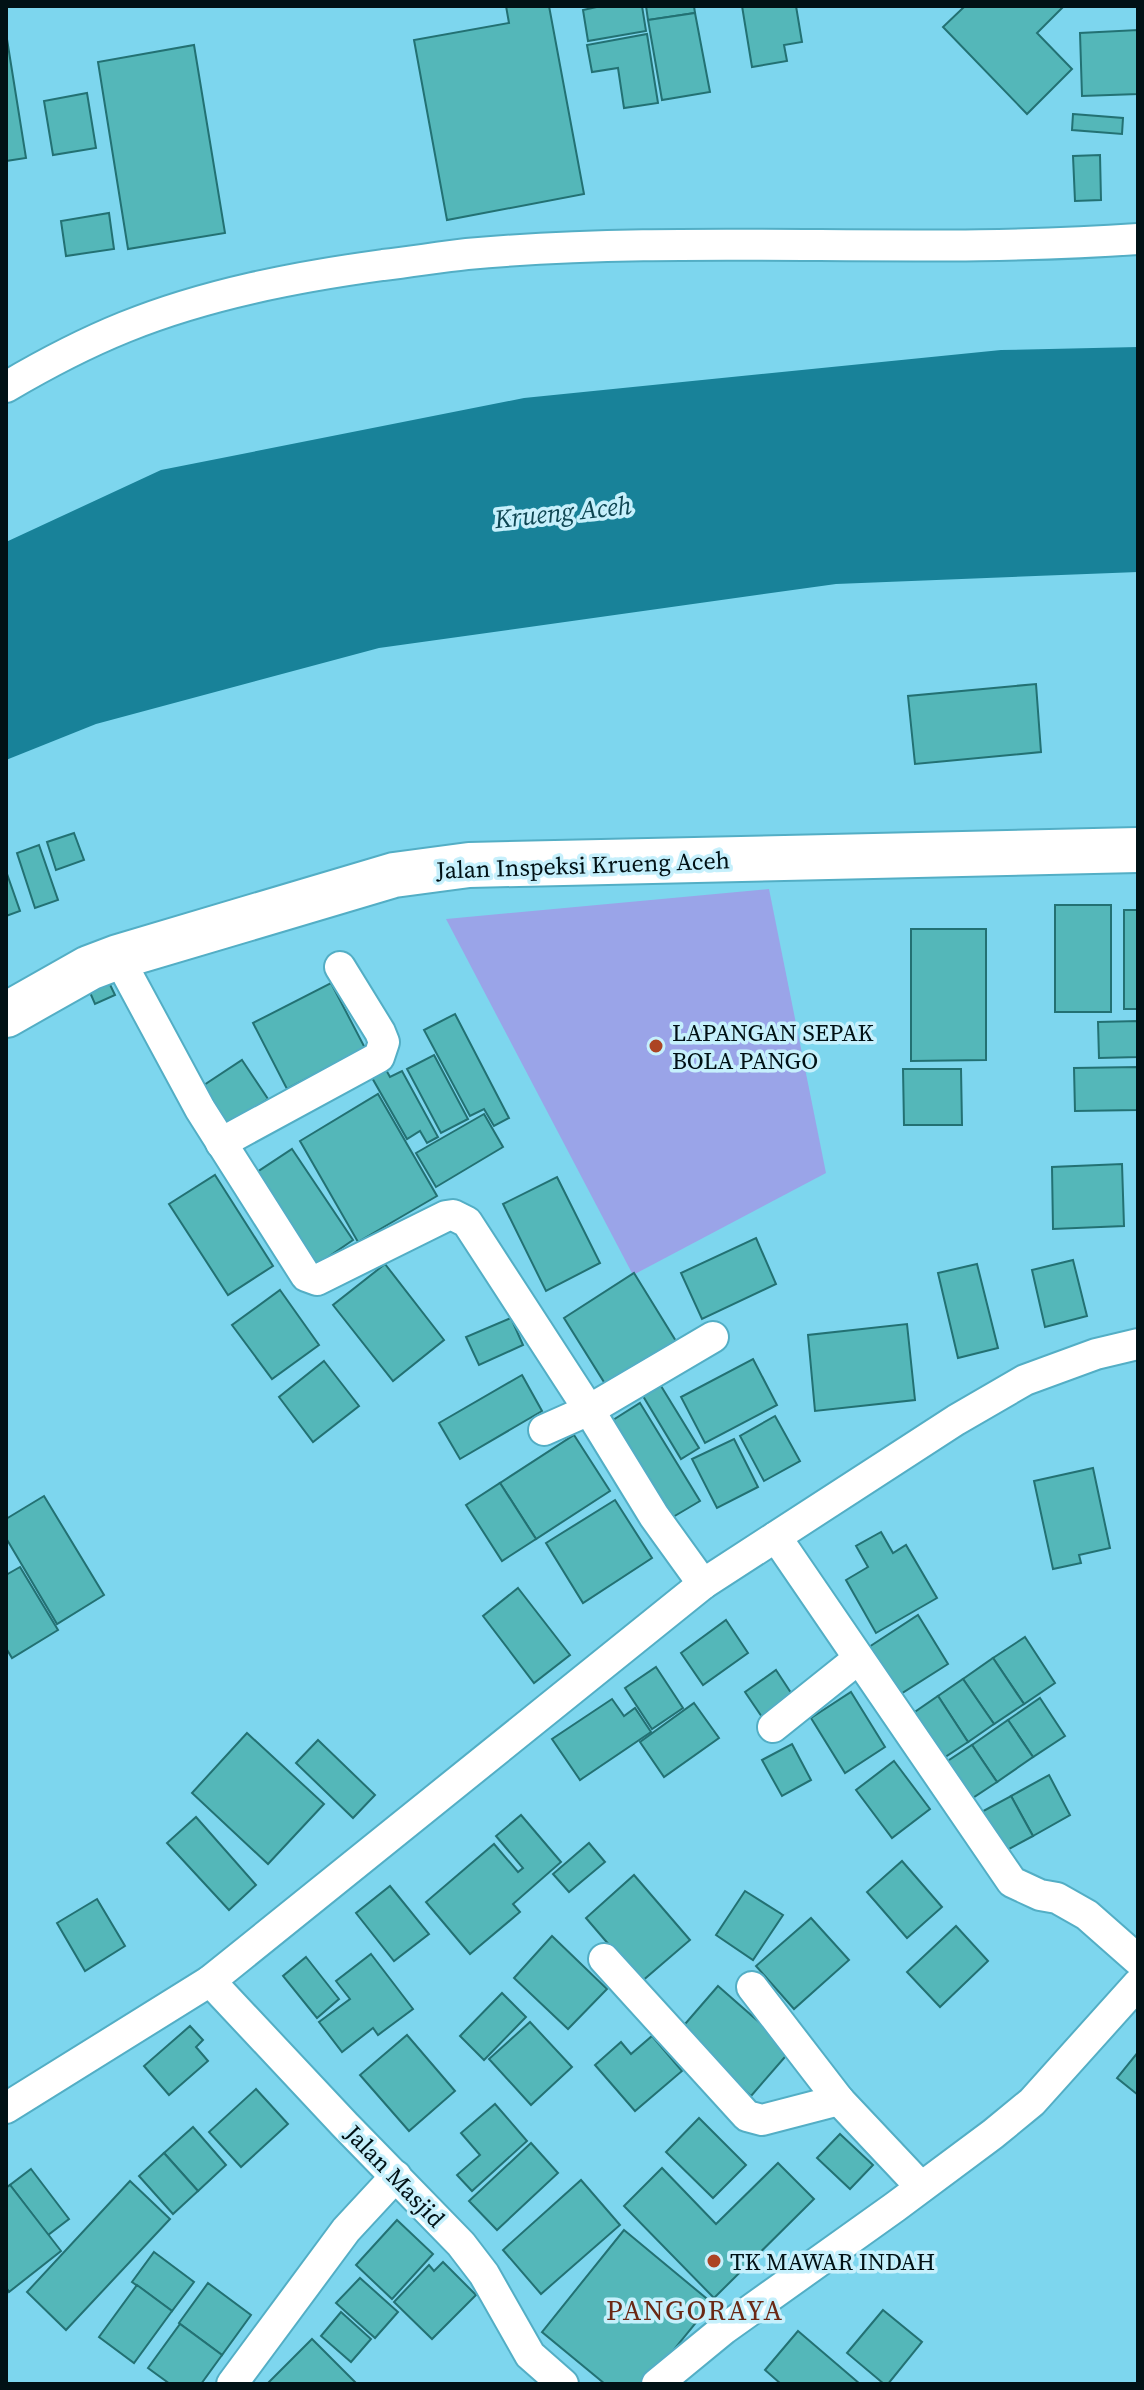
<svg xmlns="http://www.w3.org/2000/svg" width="1144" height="2390" viewBox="0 0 1144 2390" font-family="'Source Serif 4',serif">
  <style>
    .green { fill: #9aa4e8 }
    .water { fill: #188299 }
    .building { fill: #54b7b9; stroke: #237173; stroke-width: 2 }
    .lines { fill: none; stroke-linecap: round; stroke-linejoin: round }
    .street-casing { stroke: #53aec5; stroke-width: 34 }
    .secondary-casing { stroke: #53aec5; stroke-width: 48 }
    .street { stroke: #fff; stroke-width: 30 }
    .secondary { stroke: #fff; stroke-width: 44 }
    .poi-dot { fill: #ac4424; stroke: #c6f0fc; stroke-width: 3 }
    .labels { text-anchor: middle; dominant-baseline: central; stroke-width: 7; stroke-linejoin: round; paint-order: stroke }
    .street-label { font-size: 24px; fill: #011115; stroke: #c6f0fc }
    .poi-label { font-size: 24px; fill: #011115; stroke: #c6f0fc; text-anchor: start }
    .water-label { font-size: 26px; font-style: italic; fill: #0e4653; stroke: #c6f0fc }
    .quarter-label { font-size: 28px; letter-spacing: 2px; fill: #6a2814; stroke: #c6f0fc }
  </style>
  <rect width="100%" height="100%" fill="#7dd6ee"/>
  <!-- green -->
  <polygon class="green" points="769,889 826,1173 633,1275 446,919"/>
  <!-- water -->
  <polygon class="water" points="1138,347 1138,572 836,584 379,648 96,724 6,760 6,542 161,470 524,398 1001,350"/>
  <!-- building -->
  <g class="building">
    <polygon points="506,6 549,6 584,194 447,220 414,40 509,23"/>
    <polygon points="601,6 642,6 646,31 588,41 583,10"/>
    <polygon points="646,6 694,6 695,13 648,20"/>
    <polygon points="742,6 796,6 802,42 784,45 787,61 752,67"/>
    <polygon points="965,6 1064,6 1037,33 1072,69 1027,114 943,27"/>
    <polygon points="695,13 710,92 662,100 648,20"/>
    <polygon points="1138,30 1138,94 1082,96 1080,33"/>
    <polygon points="6,33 26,158 6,161"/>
    <polygon points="647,34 658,103 624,108 618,68 592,72 587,45"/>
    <polygon points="194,45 225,233 128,249 98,62"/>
    <polygon points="87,93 96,148 53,155 44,101"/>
    <polygon points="1073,114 1123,118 1122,134 1072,130"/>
    <polygon points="1100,155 1101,200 1075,201 1073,156"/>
    <polygon points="109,213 114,249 66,256 61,221"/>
    <polygon points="1036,684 1041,752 915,764 908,696"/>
    <polygon points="74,833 84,860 56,870 47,842"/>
    <polygon points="39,845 58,900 35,908 17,853"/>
    <polygon points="6,871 20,911 6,916"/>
    <rect x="1055" y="905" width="56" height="107"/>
    <rect x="1124" y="910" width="14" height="99"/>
    <polygon points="911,929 986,929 986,1060 911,1061"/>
    <polygon points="104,972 115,995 95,1004 85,981"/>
    <polygon points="331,983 365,1048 287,1089 253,1023"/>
    <polygon points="455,1014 509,1118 494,1126 484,1109 470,1116 424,1030"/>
    <polygon points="1138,1021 1138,1057 1099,1058 1098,1022"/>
    <polygon points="434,1055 468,1119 441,1133 407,1069"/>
    <polygon points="242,1060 268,1099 226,1126 201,1087"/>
    <polygon points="1138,1067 1138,1110 1075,1111 1074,1068"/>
    <polygon points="385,1068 390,1077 402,1071 438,1137 427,1143 420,1131 407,1139 371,1076"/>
    <polygon points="903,1069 961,1069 962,1125 904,1125"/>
    <polygon points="378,1094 437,1196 358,1242 300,1141"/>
    <polygon points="484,1114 503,1147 436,1187 416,1153"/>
    <polygon points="292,1149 353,1240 312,1268 251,1176"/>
    <polygon points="1122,1164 1124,1226 1053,1229 1052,1167"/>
    <polygon points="215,1175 273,1266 228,1295 169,1204"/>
    <polygon points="557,1177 600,1263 546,1291 503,1204"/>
    <polygon points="756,1238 776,1284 702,1319 681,1273"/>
    <polygon points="1073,1260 1087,1316 1045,1327 1032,1270"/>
    <polygon points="385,1264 444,1340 393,1381 333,1305"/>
    <polygon points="977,1264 998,1348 958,1358 938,1273"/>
    <polygon points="634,1273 679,1346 609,1390 564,1318"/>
    <polygon points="280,1290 319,1345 272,1379 232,1325"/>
    <polygon points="511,1318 523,1345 479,1365 466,1337"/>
    <polygon points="907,1324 915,1400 815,1411 808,1335"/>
    <polygon points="753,1359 777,1405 705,1443 681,1397"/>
    <polygon points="324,1361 359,1406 313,1442 279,1397"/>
    <polygon points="522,1375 542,1411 460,1459 439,1423"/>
    <polygon points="661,1386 699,1448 681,1459 643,1396"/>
    <polygon points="640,1403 700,1501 673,1517 613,1420"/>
    <polygon points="775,1416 800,1461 764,1481 740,1436"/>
    <polygon points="574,1435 610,1491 536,1539 500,1483"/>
    <polygon points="734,1439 758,1487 717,1508 692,1459"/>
    <polygon points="1093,1468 1110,1548 1079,1555 1081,1563 1053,1569 1034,1481"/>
    <polygon points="500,1483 536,1539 502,1561 466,1505"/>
    <polygon points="44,1496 104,1595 57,1624 6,1538 6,1519"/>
    <polygon points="615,1500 652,1558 583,1603 546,1543"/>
    <polygon points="881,1532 893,1553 906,1545 937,1598 876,1633 846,1580 868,1567 856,1546"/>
    <polygon points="20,1567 58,1630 12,1658 6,1648 6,1575"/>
    <polygon points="518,1588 570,1655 534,1683 483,1616"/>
    <polygon points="918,1615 948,1664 899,1695 869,1647"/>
    <polygon points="726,1620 748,1653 703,1685 681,1653"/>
    <polygon points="1025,1637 1055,1683 1024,1704 993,1658"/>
    <polygon points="993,1658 1024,1704 994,1724 963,1679"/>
    <polygon points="656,1667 683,1708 652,1729 625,1688"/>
    <polygon points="776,1670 797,1702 766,1723 745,1692"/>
    <polygon points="963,1679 994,1724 968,1742 938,1696"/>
    <polygon points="851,1692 885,1747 845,1773 811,1718"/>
    <polygon points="938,1696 968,1742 936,1763 906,1718"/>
    <polygon points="1040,1698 1065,1736 1033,1757 1008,1720"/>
    <polygon points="612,1699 624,1716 635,1708 651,1732 580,1780 552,1739"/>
    <polygon points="694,1703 719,1738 664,1777 640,1742"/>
    <polygon points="1008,1720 1033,1757 997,1782 972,1745"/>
    <polygon points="247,1733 324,1804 268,1864 192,1793"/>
    <polygon points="318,1740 375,1795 353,1818 296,1763"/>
    <polygon points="792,1744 811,1780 782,1796 762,1760"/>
    <polygon points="972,1745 997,1782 965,1803 940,1766"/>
    <polygon points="894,1761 930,1809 892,1838 856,1790"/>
    <polygon points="1049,1775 1070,1815 1033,1836 1011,1796"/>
    <polygon points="1011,1796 1033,1836 998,1855 976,1815"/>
    <polygon points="521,1815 561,1862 513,1904 520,1912 470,1954 426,1902 494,1844 518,1872 523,1868 496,1836"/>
    <polygon points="196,1817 256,1885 229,1910 167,1843"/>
    <polygon points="589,1843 605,1862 569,1892 553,1874"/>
    <polygon points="902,1861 942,1907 907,1938 867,1892"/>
    <polygon points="634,1875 690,1940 641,1982 586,1918"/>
    <polygon points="390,1886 429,1934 394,1961 356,1913"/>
    <polygon points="745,1891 783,1915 753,1960 716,1935"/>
    <polygon points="97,1899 125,1946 85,1971 57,1923"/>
    <polygon points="811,1918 849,1960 794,2009 756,1966"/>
    <polygon points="956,1926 988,1961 940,2007 907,1972"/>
    <polygon points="552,1936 607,1989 568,2029 514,1978"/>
    <polygon points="371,1954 413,2009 378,2035 373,2028 342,2052 319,2022 350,1999 336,1981"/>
    <polygon points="306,1957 339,1999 317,2018 283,1976"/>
    <polygon points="718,1986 791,2050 751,2096 679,2031"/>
    <polygon points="502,1993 526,2017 484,2060 460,2036"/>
    <polygon points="530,2022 572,2067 531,2105 489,2059"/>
    <polygon points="190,2026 203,2040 196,2047 208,2061 169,2095 144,2066"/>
    <polygon points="407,2035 455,2091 409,2131 360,2075"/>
    <polygon points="652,2036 682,2071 635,2111 595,2065 621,2042 631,2054"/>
    <polygon points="1138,2052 1138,2095 1117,2078"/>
    <polygon points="256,2089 288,2124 241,2167 209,2132"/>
    <polygon points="495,2104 527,2141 472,2191 457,2175 480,2155 461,2133"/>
    <polygon points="699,2118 746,2165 713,2198 666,2152"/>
    <polygon points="193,2127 226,2165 198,2191 164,2153"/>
    <polygon points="840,2134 873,2165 850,2189 817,2158"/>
    <polygon points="531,2143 558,2173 497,2230 469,2201"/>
    <polygon points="164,2153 198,2191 173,2214 139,2176"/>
    <polygon points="778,2163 814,2199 714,2298 624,2206 662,2168 716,2224"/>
    <polygon points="31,2169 69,2219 48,2235 10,2185"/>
    <polygon points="581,2180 620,2225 541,2294 503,2250"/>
    <polygon points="130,2181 170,2219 66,2330 27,2292"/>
    <polygon points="10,2185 61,2251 9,2292 6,2287 6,2188"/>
    <polygon points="397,2220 433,2254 392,2299 356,2265"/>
    <polygon points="624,2230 712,2303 646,2384 605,2384 542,2332"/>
    <polygon points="154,2252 194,2282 172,2311 132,2282"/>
    <polygon points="443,2262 476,2295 432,2339 394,2302 429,2265 434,2271"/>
    <polygon points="360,2278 398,2312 375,2338 336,2303"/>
    <polygon points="208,2283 251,2315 222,2355 179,2323"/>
    <polygon points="137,2285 172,2311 134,2363 99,2337"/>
    <polygon points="883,2310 922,2342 888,2384 884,2384 847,2353"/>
    <polygon points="341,2312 371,2339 351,2362 321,2336"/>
    <polygon points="180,2324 222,2355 201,2384 170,2384 148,2368"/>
    <polygon points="798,2331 860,2384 781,2384 765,2370"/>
    <polygon points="312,2339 357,2384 267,2384"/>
  </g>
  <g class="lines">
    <!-- street casing -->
    <g class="street-casing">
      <g id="street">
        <path d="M 6,387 C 45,364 83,344 125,327 C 207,294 296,277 383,265 C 411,262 439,257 467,254 C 690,234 915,255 1138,239"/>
        <polyline points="118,957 200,1109 306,1276 317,1280 446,1216 453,1215 467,1222 589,1410 654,1516 703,1584"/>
        <polyline points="221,1143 379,1057 384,1042 380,1032 340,967"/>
        <polyline points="544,1430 589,1410 713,1337"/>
        <polyline points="776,1537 1012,1882 1040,1895 1057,1898 1087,1915 1138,1960"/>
        <polyline points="773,1727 858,1659"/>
        <polyline points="604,1959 747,2116 762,2120 839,2100"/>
        <polyline points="210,1981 345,2125 461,2244 484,2274 530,2355 563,2384"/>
        <polyline points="752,1987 839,2100 921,2187"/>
        <polyline points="6,2108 210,1981 703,1584 956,1420 1025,1380 1096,1354 1138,1344"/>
        <polyline points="232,2384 346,2230 396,2176"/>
        <polyline points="657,2384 724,2329 895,2207 993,2134 1032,2102 1138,1984"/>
      </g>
    </g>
    <!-- secondary casing -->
    <g class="secondary-casing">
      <polyline id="secondary" points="6,1015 89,968 118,957 394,875 469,865 1138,850"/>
    </g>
    <!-- street -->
    <use href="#street" class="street"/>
    <!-- secondary -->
    <use href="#secondary" class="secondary"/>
  </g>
  <!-- markers -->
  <g class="poi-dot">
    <circle cx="656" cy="1046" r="8"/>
    <circle cx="714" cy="2261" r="8"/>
  </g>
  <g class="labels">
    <!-- street labels -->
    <g class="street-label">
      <text transform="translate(583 865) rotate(-2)">Jalan Inspeksi Krueng Aceh</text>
      <text transform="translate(395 2176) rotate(46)">Jalan Masjid</text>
    </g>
    <!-- poi labels -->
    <g class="poi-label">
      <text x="672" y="1032">LAPANGAN SEPAK<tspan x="672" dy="28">BOLA PANGO</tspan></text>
      <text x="730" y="2261">TK MAWAR INDAH</text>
    </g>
    <!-- water labels -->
    <g class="water-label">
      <text transform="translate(563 512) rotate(-6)">Krueng Aceh</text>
    </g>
    <!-- quarter labels -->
    <g class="quarter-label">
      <text x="695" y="2310">PANGORAYA</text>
    </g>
  </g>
  <!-- border -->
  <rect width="1144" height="2390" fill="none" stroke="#011115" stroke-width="16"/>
</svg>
